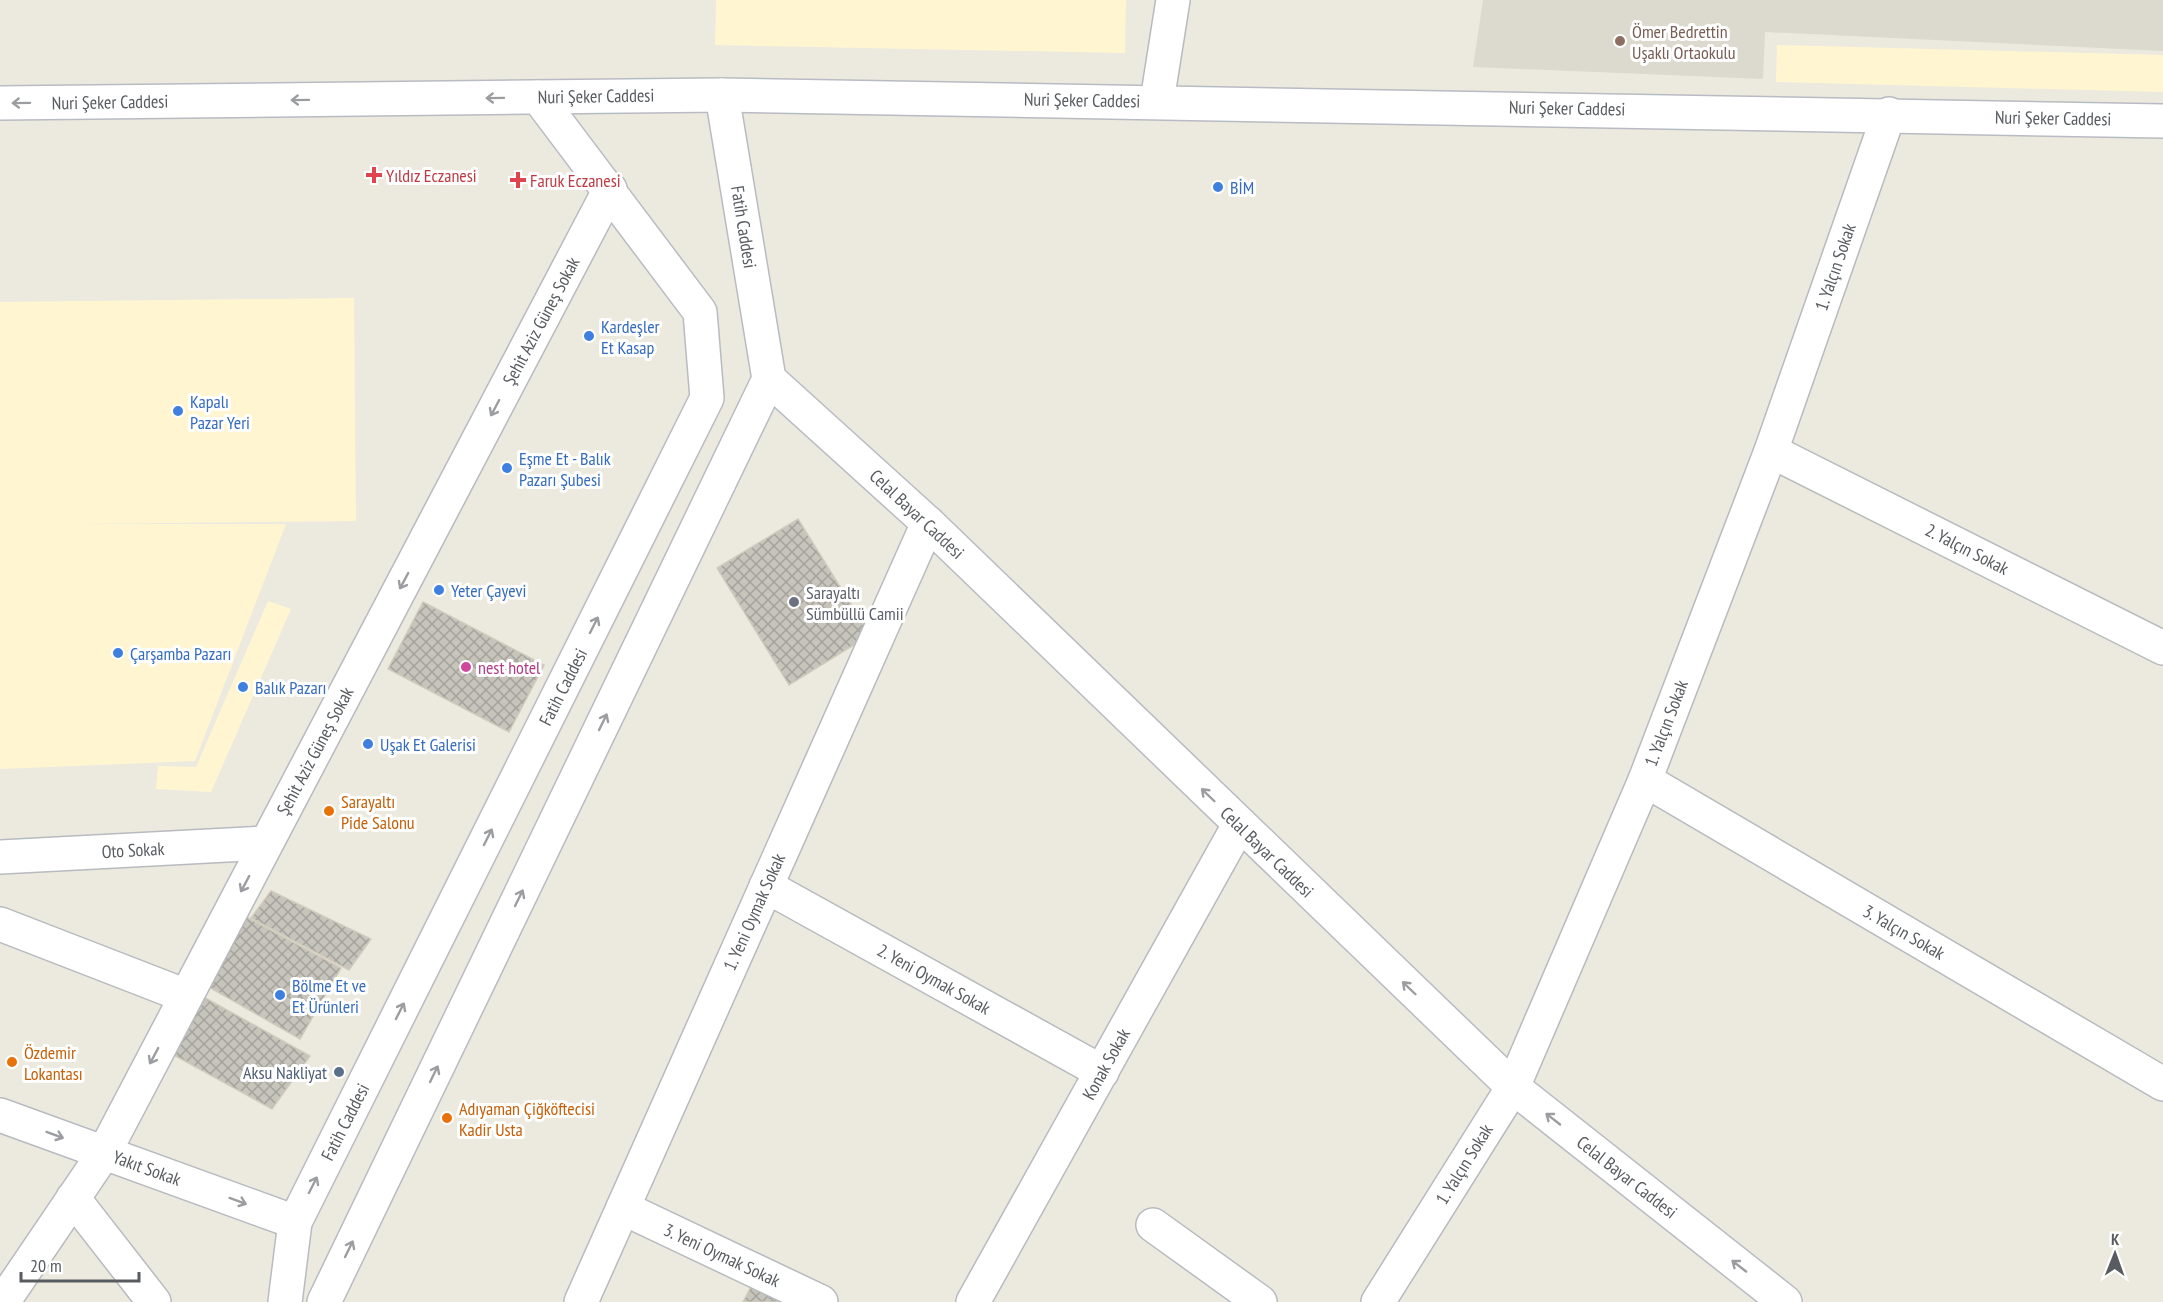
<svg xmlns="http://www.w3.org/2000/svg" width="2163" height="1302" viewBox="0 0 2163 1302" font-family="'PT Sans Narrow',sans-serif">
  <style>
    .commercial { fill: #fff6d1 }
    .education { fill: #dcd9ce }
    .building { fill: url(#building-cross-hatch); stroke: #d1cbbd; stroke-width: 1.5 }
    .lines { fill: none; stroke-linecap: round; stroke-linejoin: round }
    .street-casing { stroke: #b7babf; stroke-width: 36 }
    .secondary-casing { stroke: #b8bbc2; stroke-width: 36 }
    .street { stroke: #fff; stroke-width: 33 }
    .secondary { stroke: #fff; stroke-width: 33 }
    .oneway { stroke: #9b9da0 }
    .education-dot { fill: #8d6e63; stroke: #fff; stroke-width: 2 }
    .health-dot { fill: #e0444e; stroke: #fff; stroke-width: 2 }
    .shop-dot { fill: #3f7fe0; stroke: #fff; stroke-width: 2 }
    .worship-dot { fill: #6b7280; stroke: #fff; stroke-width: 2 }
    .hotel-dot { fill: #d1479c; stroke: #fff; stroke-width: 2 }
    .food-dot { fill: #e8710a; stroke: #fff; stroke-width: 2 }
    .service-dot { fill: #5c6f8a; stroke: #fff; stroke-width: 2 }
    .labels { text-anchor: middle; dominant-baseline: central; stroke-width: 6; stroke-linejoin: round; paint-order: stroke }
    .education-label { font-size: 18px; fill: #785e54; stroke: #fff; text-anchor: start }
    .street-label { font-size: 18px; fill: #585c61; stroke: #fff }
    .health-label { font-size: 18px; fill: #be3a42; stroke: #fff; text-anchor: start }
    .shop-label { font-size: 18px; fill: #366cbe; stroke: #fff; text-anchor: start }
    .worship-label { font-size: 18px; fill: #5b616d; stroke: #fff; text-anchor: start }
    .hotel-label { font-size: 18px; fill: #b23c85; stroke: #fff; text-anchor: start }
    .food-label { font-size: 18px; fill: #c56008; stroke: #fff; text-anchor: start }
    .service-label { font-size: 18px; fill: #4e5e75; stroke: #fff; text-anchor: end }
  </style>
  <defs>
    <pattern id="building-cross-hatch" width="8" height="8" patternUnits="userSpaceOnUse" patternTransform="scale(1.5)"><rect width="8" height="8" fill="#c7c4bc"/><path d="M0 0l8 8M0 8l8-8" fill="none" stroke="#a4a29c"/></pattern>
  </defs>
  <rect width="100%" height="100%" fill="#eceadf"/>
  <!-- commercial -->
  <g class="commercial">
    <polygon points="716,0 1126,0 1125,53 715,45"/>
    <polygon points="1777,45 2163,55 2163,92 1776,82"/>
    <polygon points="354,298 356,521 70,524 286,524 195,761 0,769 0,302"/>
    <polygon points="268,601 291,609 211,792 156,789 158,766 196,767"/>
  </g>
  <!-- education -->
  <polygon class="education" points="1483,0 2163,0 2163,51 1765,32 1763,79 1473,67"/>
  <!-- building -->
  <g class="building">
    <polygon points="798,519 870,635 789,685 717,568"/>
    <polygon points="423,602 544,665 509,732 388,669"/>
    <polygon points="271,891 371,939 349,970 251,918"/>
    <polygon points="239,913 341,968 300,1039 200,982"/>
    <polygon points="200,995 310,1056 272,1109 170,1053"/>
    <polygon points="754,1281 801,1302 743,1302"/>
  </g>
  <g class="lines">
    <!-- street casing -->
    <g class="street-casing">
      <g id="street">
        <polyline points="1157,101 1173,0"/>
        <polyline points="1771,451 2163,648"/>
        <polyline points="1645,780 2163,1084"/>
        <polyline points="0,857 266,843"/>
        <polyline points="766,886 1102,1072"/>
        <polyline points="0,924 186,996"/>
        <polyline points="73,1198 154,1302"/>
        <polyline points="623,1208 821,1302"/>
        <polyline points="1153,1225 1260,1302"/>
        <polyline points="3,1302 104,1153 610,189"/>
        <polyline points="581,1302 928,523"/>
        <polyline points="973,1302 1239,825"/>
        <polyline points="1378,1302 1513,1087 1645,780 1771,451 1889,114"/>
      </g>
    </g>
    <!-- secondary casing -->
    <g class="secondary-casing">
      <g id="secondary">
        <polyline points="0,103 722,95 2163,121"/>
        <polyline points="769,379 928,523 1513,1087 1785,1302"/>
        <polyline points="0,1115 295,1222"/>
        <polyline points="285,1302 295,1222 707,398 700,312 538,97"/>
        <polyline points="324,1302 769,379 722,95"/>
      </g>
    </g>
    <!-- street -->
    <use href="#street" class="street"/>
    <!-- secondary -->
    <use href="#secondary" class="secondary"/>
  </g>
  <!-- one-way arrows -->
  <defs><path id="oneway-shaft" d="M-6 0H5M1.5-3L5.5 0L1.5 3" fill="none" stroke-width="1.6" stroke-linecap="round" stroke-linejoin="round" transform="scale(1.5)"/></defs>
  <g class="oneway">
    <use href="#oneway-shaft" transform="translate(495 98) rotate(179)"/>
    <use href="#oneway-shaft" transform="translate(300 100) rotate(179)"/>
    <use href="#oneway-shaft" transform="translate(21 103) rotate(179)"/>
    <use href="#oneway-shaft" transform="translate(495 408) rotate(118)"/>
    <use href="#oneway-shaft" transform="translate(404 581) rotate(118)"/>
    <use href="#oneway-shaft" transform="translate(594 625) rotate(-63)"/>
    <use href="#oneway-shaft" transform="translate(603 722) rotate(-64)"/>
    <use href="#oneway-shaft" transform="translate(1208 795) rotate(-136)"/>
    <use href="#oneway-shaft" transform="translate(488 837) rotate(-63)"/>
    <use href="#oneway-shaft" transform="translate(245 884) rotate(118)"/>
    <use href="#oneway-shaft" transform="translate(519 898) rotate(-64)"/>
    <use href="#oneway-shaft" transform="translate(1409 988) rotate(-136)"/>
    <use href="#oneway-shaft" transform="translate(400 1011) rotate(-63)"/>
    <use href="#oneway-shaft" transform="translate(154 1056) rotate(118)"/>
    <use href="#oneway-shaft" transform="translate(434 1074) rotate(-64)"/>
    <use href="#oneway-shaft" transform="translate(1553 1119) rotate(-142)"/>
    <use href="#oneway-shaft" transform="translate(55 1135) rotate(20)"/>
    <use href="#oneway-shaft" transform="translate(313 1185) rotate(-63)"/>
    <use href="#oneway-shaft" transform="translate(238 1201) rotate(20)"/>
    <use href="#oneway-shaft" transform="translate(349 1249) rotate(-64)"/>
    <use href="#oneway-shaft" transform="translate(1739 1266) rotate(-142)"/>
  </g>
  <!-- markers -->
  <circle class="education-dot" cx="1620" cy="41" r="6"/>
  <g class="health-dot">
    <path d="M371 166h6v6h6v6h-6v6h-6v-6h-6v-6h6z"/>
    <path d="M515 171h6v6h6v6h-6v6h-6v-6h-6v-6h6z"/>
  </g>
  <g class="shop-dot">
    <circle cx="1218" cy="187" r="6"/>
    <circle cx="589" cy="336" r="6"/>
    <circle cx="178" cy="411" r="6"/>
    <circle cx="507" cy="468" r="6"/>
    <circle cx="439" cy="590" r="6"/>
    <circle cx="118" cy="653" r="6"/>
    <circle cx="243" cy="687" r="6"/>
    <circle cx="368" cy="744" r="6"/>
    <circle cx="280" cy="995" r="6"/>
  </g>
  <circle class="worship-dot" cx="794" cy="602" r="6"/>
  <circle class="hotel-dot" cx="466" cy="667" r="6"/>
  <g class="food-dot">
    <circle cx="329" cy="811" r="6"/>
    <circle cx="12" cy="1062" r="6"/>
    <circle cx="447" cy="1118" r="6"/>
  </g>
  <circle class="service-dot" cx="339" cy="1072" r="6"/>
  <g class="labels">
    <!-- education labels -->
    <g class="education-label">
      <text x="1632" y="31">Ömer Bedrettin<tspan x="1632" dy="21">Uşaklı Ortaokulu</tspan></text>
    </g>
    <!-- street labels -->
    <g class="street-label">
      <text transform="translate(596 96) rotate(-1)">Nuri Şeker Caddesi</text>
      <text transform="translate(1082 100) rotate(1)">Nuri Şeker Caddesi</text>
      <text transform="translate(110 102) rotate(-1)">Nuri Şeker Caddesi</text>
      <text transform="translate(1567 108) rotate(1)">Nuri Şeker Caddesi</text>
      <text transform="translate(2053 118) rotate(1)">Nuri Şeker Caddesi</text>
      <text transform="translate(744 227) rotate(81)">Fatih Caddesi</text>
      <text transform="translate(1835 267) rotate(-71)">1. Yalçın Sokak</text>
      <text transform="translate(541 321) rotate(-62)">Şehit Aziz Güneş Sokak</text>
      <text transform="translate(917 514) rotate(43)">Celal Bayar Caddesi</text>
      <text transform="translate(1967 549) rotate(27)">2. Yalçın Sokak</text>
      <text transform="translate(563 687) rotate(-63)">Fatih Caddesi</text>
      <text transform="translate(1666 723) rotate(-69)">1. Yalçın Sokak</text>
      <text transform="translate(315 751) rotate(-62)">Şehit Aziz Güneş Sokak</text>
      <text transform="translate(133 850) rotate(-3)">Oto Sokak</text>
      <text transform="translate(1267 852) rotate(44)">Celal Bayar Caddesi</text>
      <text transform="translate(754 912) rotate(-66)">1. Yeni Oymak Sokak</text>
      <text transform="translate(1904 932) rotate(30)">3. Yalçın Sokak</text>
      <text transform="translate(934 979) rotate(29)">2. Yeni Oymak Sokak</text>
      <text transform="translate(1106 1064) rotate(-61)">Konak Sokak</text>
      <text transform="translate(345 1122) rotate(-63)">Fatih Caddesi</text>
      <text transform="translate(1464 1164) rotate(-58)">1. Yalçın Sokak</text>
      <text transform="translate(147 1168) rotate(20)">Yakıt Sokak</text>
      <text transform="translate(1627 1177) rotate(38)">Celal Bayar Caddesi</text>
      <text transform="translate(722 1255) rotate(25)">3. Yeni Oymak Sokak</text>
    </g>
    <!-- health labels -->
    <g class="health-label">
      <text x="386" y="175">Yıldız Eczanesi</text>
      <text x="530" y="180">Faruk Eczanesi</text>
    </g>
    <!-- shop labels -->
    <g class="shop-label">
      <text x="1230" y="187">BİM</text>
      <text x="601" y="326">Kardeşler<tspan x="601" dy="21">Et Kasap</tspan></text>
      <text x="190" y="401">Kapalı<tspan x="190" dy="21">Pazar Yeri</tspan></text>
      <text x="519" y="458">Eşme Et - Balık<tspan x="519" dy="21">Pazarı Şubesi</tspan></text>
      <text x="451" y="590">Yeter Çayevi</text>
      <text x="130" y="653">Çarşamba Pazarı</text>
      <text x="255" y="687">Balık Pazarı</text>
      <text x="380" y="744">Uşak Et Galerisi</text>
      <text x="292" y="985">Bölme Et ve<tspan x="292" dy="21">Et Ürünleri</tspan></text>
    </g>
    <!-- worship labels -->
    <g class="worship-label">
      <text x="806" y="592">Sarayaltı<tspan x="806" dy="21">Sümbüllü Camii</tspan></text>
    </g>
    <!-- hotel labels -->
    <g class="hotel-label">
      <text x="478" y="667">nest hotel</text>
    </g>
    <!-- food labels -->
    <g class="food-label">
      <text x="341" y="801">Sarayaltı<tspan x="341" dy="21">Pide Salonu</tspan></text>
      <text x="24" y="1052">Özdemir<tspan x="24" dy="21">Lokantası</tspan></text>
      <text x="459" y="1108">Adıyaman Çiğköftecisi<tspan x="459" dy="21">Kadir Usta</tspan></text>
    </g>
    <!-- service labels -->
    <g class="service-label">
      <text x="327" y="1072">Aksu Nakliyat</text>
    </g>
  </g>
  <!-- north arrow -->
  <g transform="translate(2115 1254) rotate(1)" stroke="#ffffff" stroke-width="4.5" paint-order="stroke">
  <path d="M0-4.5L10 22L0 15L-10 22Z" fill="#585c61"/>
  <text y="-9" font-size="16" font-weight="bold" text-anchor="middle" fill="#585c61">K</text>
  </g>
  <!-- scale -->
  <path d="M21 1272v9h118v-9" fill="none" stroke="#585c61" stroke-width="3"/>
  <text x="30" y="1272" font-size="18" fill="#585c61" stroke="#ffffff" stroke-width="4.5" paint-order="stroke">20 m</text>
</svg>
